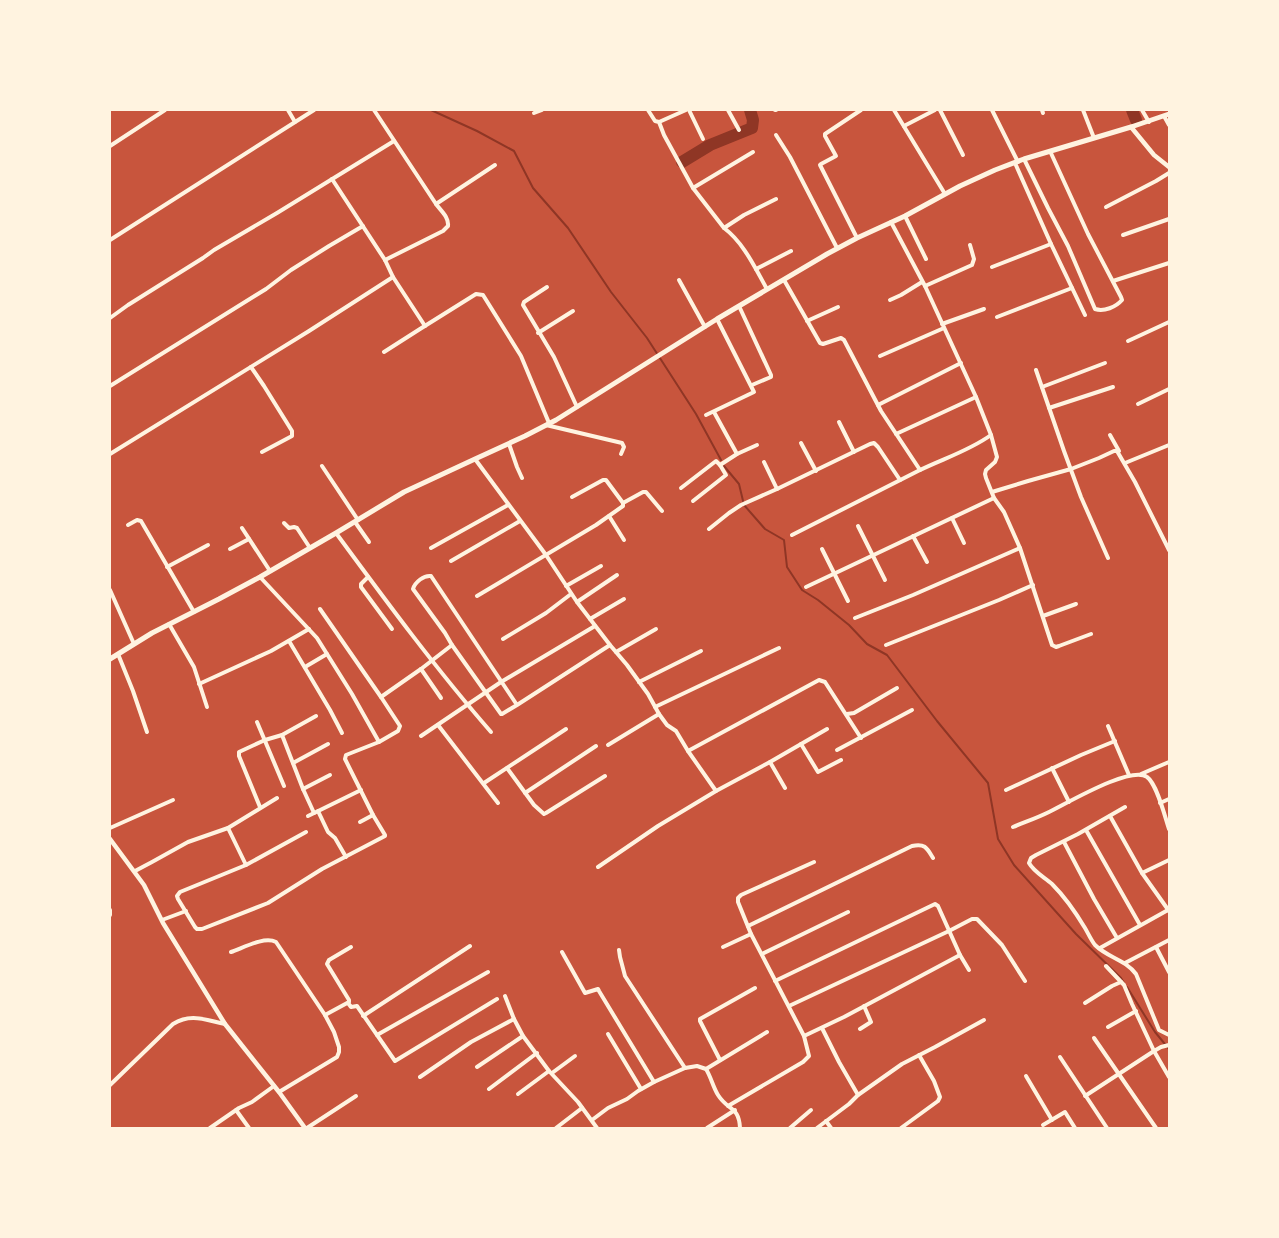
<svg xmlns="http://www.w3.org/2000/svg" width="1279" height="1238" viewBox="0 0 1279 1238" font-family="'Open Sans',sans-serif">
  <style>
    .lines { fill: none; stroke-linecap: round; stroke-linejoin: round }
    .stream { stroke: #8f3625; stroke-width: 2 }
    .river { stroke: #8f3625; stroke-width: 12 }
    .minor { stroke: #fff3e0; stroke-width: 4 }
    .tertiary { stroke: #fff3e0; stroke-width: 4.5 }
    .secondary { stroke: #fff3e0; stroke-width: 5 }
  </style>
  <rect width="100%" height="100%" fill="#c8553d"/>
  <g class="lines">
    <!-- stream -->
    <g class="stream">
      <polyline points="431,110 477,131 514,151 533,188 568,228 611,292 647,338 696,414 721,460"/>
      <polyline points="724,466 739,484 744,505 765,529 784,540 787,567 802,590 818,600 849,625 867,644 887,655 937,721 988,783 998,839 1014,865 1076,934 1121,978 1124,983"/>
      <polyline points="1127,987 1155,1032 1169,1049"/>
    </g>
    <!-- river -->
    <g class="river">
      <polyline points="1132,110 1136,120"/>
      <polyline points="682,162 710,145 752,128 753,120 750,110"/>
    </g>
    <!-- minor -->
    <g class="minor">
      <polyline points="288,110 295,122"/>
      <path d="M 374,110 L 436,204 C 441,211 449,217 448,226 L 443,231 L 385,260"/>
      <path d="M 648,110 L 655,121 L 659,122 L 664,135 L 693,188 L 724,228 C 744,243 755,268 767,289"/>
      <polyline points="689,110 703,139"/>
      <polyline points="728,110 739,130"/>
      <polyline points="775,110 776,110"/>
      <polyline points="894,110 945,194"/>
      <polyline points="940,110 963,155"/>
      <polyline points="992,110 1018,162"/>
      <polyline points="1042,110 1043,113"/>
      <polyline points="1083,110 1094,138"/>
      <polyline points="1142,110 1149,122"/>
      <polyline points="534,113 542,110"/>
      <polyline points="1164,116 1169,125"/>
      <polyline points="659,122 686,110"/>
      <polyline points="904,126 935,110"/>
      <polyline points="776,135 790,157 837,248"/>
      <polyline points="110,146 165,110"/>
      <path d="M 1024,159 L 1048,208 L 1068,246 L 1095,309 C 1104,312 1116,307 1122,300 L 1121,297 L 1088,234 L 1050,151"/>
      <polyline points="1015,163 1051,244 1085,315"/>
      <polyline points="332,179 385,260 393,277 425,326"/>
      <polyline points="693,188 753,152"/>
      <polyline points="436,204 495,165"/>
      <polyline points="1106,207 1156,181 1169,173"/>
      <polyline points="905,216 926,259"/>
      <polyline points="891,222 925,286 976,397 991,435 997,457 995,462 986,470 985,474 986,478 994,498 1004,512 1020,548 1052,645 1056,647 1059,646 1091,634"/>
      <polyline points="724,228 744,215 776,199"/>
      <polyline points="1123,235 1169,219"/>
      <polyline points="857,238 820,165 821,164 836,156 825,136 825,134 861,110"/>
      <polyline points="110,240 314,110"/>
      <polyline points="992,267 1051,244"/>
      <polyline points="756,269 791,251"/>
      <polyline points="679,280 705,327"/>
      <polyline points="784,280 820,343 823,344 841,338 844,340 881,411 920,470"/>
      <polyline points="1113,281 1169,263"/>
      <polyline points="925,286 972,265 974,259 970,245"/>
      <polyline points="547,287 524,302 523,305 554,357 577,407"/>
      <polyline points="890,300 901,295 922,282"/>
      <polyline points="739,306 771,375 771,377 752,385"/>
      <polyline points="997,317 1072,288"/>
      <polyline points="110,318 128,305 203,258 214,250 277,213 394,141"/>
      <polyline points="807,321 838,307"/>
      <polyline points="942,324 984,309"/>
      <polyline points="538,333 573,311"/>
      <polyline points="1128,341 1169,322"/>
      <polyline points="384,352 420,329 476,294 483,295 521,356 549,423"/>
      <polyline points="880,356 944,328"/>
      <polyline points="251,367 264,386 292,431 292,436 262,452"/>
      <polyline points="1036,370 1064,451 1081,497 1108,558"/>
      <polyline points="110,386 266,289 291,270 329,246 363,226"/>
      <polyline points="1042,387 1105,363"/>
      <polyline points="1138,404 1169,389"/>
      <polyline points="878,405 961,363"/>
      <polyline points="1049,408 1113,387"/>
      <polyline points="714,412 737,454 757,445"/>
      <polyline points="706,415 754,392 717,319"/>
      <polyline points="839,422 854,452"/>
      <polyline points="546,425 622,443 624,447 621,454"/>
      <polyline points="896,434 976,397"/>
      <polyline points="1110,435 1119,451"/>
      <polyline points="801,443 816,471"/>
      <polyline points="509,444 517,467 522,478"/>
      <polyline points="110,454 309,331 393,277"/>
      <polyline points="475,459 546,555 577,602 610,645 627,665 648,694 659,714 667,725 676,731 688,751 716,791"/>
      <polyline points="764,462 777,489"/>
      <polyline points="1125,463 1169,445"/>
      <polyline points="322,466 358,520"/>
      <polyline points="681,488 716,461 720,465 737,454"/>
      <polyline points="992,492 1028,481 1071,469 1099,458 1114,451 1117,451 1135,482 1169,550"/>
      <polyline points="572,497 603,480 606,480 623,503"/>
      <polyline points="693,501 726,475 720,465"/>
      <polyline points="609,516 624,540"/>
      <polyline points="952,518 964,543"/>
      <polyline points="355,522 369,542"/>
      <polyline points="284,523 289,528 294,527 297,528 310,548"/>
      <polyline points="128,525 137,520 141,521 194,612"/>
      <polyline points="858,526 885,580"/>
      <polyline points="242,528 270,571"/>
      <polyline points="709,529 729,513 741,505 777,489 870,444 874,443 878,447 900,480"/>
      <path d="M 336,533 C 386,601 436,669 491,732"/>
      <path d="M 792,535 C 834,514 876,492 918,471 C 942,459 969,451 991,435"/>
      <polyline points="913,536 927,562"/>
      <polyline points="431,548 508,505"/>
      <polyline points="230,549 249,539"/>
      <polyline points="822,549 848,601"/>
      <polyline points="451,561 520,521"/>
      <polyline points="167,567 208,545"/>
      <polyline points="260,577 317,638 352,694 379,742"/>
      <polyline points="368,577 361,584 361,587 392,629"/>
      <polyline points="566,586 601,566"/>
      <polyline points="806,587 994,498"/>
      <polyline points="110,590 134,644"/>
      <polyline points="477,596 596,525 623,506 623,503 643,492 646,492 662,511"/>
      <polyline points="577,602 617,575"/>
      <polyline points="1043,616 1076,604"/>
      <polyline points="855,618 913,595 1020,548"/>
      <polyline points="590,619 624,599"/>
      <polyline points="169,624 194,667 207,707"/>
      <polyline points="503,639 546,613 571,594"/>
      <polyline points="289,641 330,710 342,733"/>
      <polyline points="886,645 999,600 1033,585"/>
      <polyline points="616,652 656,629"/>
      <polyline points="118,654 133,691 147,732"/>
      <polyline points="305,667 327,654"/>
      <polyline points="421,669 441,698"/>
      <polyline points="639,682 701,651"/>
      <polyline points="199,684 271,651 309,629"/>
      <polyline points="381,697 421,669 452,645"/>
      <path d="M 517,705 L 431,576 C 424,575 415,582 413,589 L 445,633 L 452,645 L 501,714 L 502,714 L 517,705 L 610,645"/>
      <polyline points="655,707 779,648"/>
      <polyline points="847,714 854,713 897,688"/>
      <polyline points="257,722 284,786"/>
      <polyline points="438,725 498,803"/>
      <polyline points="1108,726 1129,775"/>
      <polyline points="282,735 303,789 314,813"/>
      <polyline points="421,736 501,682 595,626"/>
      <polyline points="801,744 818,772 841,760"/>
      <polyline points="608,745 659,714"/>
      <polyline points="837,750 912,710"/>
      <polyline points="688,751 819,680 825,682 861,738"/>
      <polyline points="770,762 785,788"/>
      <polyline points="293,763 328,744"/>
      <polyline points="507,768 534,805 544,814 546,813 605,776"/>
      <polyline points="1052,768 1069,802"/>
      <polyline points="1141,774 1169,762"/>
      <polyline points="484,783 566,729"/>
      <polyline points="303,789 330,775"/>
      <polyline points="1006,790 1081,755 1115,741"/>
      <polyline points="525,793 596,746"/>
      <polyline points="1160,803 1169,799"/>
      <polyline points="260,807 239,756 239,752 265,740 282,735 316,716"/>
      <path d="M 1125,807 L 1078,834 L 1036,855 L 1031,858 L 1029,863 C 1034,872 1044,877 1052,884 C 1065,897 1076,913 1085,928 C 1088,933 1091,940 1095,945 C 1108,958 1125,959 1136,974 L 1159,1030 L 1169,1035"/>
      <polyline points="318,811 328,832 335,838 346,857"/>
      <polyline points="308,816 361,790"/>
      <polyline points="1110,816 1142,873 1169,911"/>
      <polyline points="360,822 373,815"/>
      <path d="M 1013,827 C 1025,822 1037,818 1049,812 C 1066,804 1131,765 1147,777 C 1157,784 1165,817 1169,829"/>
      <polyline points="110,828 173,800"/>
      <polyline points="228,828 246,865"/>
      <polyline points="1086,830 1140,925"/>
      <polyline points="306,832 246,865 180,892 177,896 178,899 195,927 197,929 202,929 268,903 322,869 385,836 385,835 373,815 345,759 346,755 379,742 398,731 400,726 381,697 320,609"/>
      <polyline points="1064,842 1094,899 1117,938"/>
      <polyline points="598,867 658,826 716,791 770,762 827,729"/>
      <polyline points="135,871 152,862 188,842 228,828 277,798"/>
      <polyline points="1142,873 1169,860"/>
      <polyline points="110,910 110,915"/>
      <polyline points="162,920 186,911"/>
      <path d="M 748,926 L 912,846 C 925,843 927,848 933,858"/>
      <polyline points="723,947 751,934"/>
      <polyline points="1156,947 1169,972"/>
      <polyline points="1100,948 1168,910"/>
      <polyline points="619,950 620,957 625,976 685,1068"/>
      <path d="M 231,952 C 243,948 264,936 276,942 L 325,1015 L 334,1032 L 339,1047 L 339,1052 L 337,1057 L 279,1092"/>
      <polyline points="562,952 585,993 598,989 599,991 654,1082"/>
      <polyline points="762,954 848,912"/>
      <polyline points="1125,963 1169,940"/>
      <polyline points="1106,966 1124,985 1132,1004 1154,1051 1169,1077"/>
      <polyline points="775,981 935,904 938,906 960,955 969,970"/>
      <polyline points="505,996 514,1019 523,1036 549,1071 578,1102 597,1128"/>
      <polyline points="348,1003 351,1007 357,1006 395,1061 497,999"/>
      <polyline points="1085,1003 1112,986 1121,982"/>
      <polyline points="789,1006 949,931 972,919 977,919 1002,945 1025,981"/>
      <polyline points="325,1015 349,1002 349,1000 327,964 329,960 351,947"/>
      <polyline points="363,1016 470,946"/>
      <polyline points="1108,1027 1136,1011"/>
      <polyline points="822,1028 839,1062 858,1095"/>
      <polyline points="860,1029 871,1022 864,1006"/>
      <polyline points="608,1034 641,1089"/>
      <polyline points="377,1035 488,972"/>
      <polyline points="804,1036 844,1017 960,955"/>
      <polyline points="1094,1038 1156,1128"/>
      <polyline points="1060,1057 1107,1128"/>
      <polyline points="720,1060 700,1021 700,1019 755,988"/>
      <polyline points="477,1067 523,1036"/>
      <polyline points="706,1069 767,1032"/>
      <polyline points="552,1073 575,1056"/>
      <polyline points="1026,1076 1052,1120"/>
      <polyline points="420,1077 471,1042 514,1019"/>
      <path d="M 110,1085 L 173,1024 C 191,1013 205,1020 225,1024"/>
      <polyline points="489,1089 537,1053"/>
      <polyline points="518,1094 549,1071"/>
      <polyline points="1085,1096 1154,1051 1161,1047 1169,1045"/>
      <polyline points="728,1106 803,1062 809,1056 804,1036 751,934 738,902 738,898 741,895 814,862"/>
      <polyline points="236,1110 249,1128"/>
      <path d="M 592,1120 L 608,1108 L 627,1099 L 638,1091 L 654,1082 L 685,1068 L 697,1066 L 706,1069 C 711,1077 713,1087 718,1095 C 728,1111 739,1106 740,1128"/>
      <polyline points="826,1121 831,1128"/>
      <polyline points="1043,1125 1065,1112 1075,1128"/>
      <polyline points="210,1128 239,1108 252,1102 274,1086"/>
      <polyline points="307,1128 356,1096"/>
      <polyline points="556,1128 582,1108"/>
      <polyline points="707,1128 735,1110"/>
      <polyline points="790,1128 811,1110"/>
      <polyline points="817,1128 849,1104 858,1095 902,1064 935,1047 984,1020"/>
      <polyline points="901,1128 938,1101 940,1097 934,1081 919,1055"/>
    </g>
    <!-- tertiary -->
    <g class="tertiary">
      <polyline points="1131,127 1154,155 1169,167"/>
      <polyline points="110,839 144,885 163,923 225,1024 279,1092 305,1128"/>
    </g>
    <!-- secondary -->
    <polyline class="secondary" points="110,659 152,633 219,599 260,577 336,533 404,492 475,459 525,436 556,420 717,319 827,254 857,238 905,216 960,186 995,170 1024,159 1131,127 1169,114"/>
  </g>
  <!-- border -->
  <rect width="1279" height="1238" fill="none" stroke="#fff3e0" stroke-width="222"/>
</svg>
